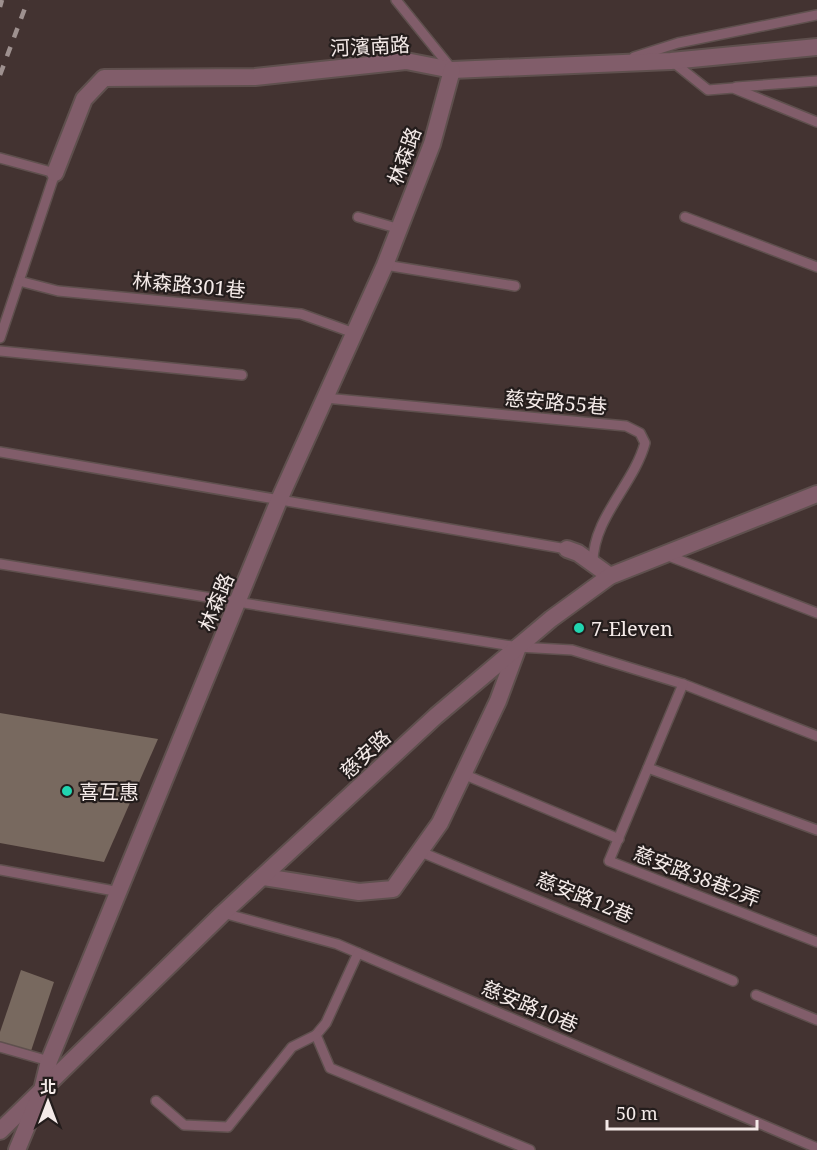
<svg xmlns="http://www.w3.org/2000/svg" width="817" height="1150" viewBox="0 0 817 1150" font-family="'Noto Serif','Noto Sans TC',serif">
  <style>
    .building { fill: #78695f }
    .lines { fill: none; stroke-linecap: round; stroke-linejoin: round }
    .service-casing { stroke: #5f504e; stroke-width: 12 }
    .minor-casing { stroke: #5f504e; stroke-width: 20 }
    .tertiary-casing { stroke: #5f504e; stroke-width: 20 }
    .service { stroke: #815d6a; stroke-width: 9 }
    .minor { stroke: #815d6a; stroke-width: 16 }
    .tertiary { stroke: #815d6a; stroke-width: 16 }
    .rail { stroke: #9e918f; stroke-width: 4.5; stroke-dasharray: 10 10; stroke-linecap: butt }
    .poi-dot { fill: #21d5b0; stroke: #241d1c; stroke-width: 2 }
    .labels { text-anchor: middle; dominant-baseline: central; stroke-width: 4.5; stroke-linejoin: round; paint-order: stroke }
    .street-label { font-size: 20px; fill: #f4eae8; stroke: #241d1c }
    .poi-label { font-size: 20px; fill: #f4eae8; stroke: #241d1c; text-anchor: start }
  </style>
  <rect width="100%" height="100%" fill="#433331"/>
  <!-- building -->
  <g class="building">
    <polygon points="0,713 158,739 104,862 0,843"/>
    <polygon points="21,970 54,982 28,1060 0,1051 0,1032"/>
  </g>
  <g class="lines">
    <!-- service casing -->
    <g class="service-casing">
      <g id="service">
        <polyline points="396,0 451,68"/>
        <polyline points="634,57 678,43 817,15"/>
        <polyline points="673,62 708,90 733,88 817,122"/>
        <polyline points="736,87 817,81"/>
        <polyline points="0,158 55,173 0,338"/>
        <polyline points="358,217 400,229"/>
        <polyline points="685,217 817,267"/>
        <polyline points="385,265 515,286"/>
        <polyline points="19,281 58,291 301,314 354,333"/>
        <polyline points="0,351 242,375"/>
        <path d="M 325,398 L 626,426 L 640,433 L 645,443 C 634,484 593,518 593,562"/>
        <polyline points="0,452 567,549"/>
        <polyline points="666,555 817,613"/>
        <polyline points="0,564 518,647 572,650 683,684 817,736"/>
        <polyline points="683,684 609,861 817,942"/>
        <polyline points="648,768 817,830"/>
        <polyline points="463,774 619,839"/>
        <polyline points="421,852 733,981"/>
        <polyline points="0,870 120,892"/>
        <polyline points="223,913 337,944 817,1148"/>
        <polyline points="358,953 326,1023 316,1035 330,1068 530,1150"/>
        <polyline points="756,995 817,1020"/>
        <polyline points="0,1047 49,1061"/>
        <polyline points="156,1101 184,1125 228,1127 292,1047 316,1035"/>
      </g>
    </g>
    <!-- minor casing -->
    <g class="minor-casing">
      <g id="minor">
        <polyline points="55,173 84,99 104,78 255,77 406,61 452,70 671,61 817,47"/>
        <polyline points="567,549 578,553 610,576"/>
        <polyline points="264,877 359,892 393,889 440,823 498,701 518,647"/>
        <polyline points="0,1131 42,1090 49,1061 279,500 385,265 432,144 452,70"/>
      </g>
    </g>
    <!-- tertiary casing -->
    <g class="tertiary-casing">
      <polyline id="tertiary" points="17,1150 42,1090 223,913 436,716 551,619 610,576 817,494"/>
    </g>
    <!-- service -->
    <use href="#service" class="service"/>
    <!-- minor -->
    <use href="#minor" class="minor"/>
    <!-- tertiary -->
    <use href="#tertiary" class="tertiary"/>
    <!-- rail -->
    <g class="rail">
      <polyline points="0,7 2,0"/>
      <polyline points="0,75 28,0"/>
    </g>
  </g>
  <!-- markers -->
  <g class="poi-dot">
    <circle cx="579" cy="628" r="6"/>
    <circle cx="67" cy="791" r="6"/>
  </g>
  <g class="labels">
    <!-- street labels -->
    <g class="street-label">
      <text transform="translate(370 46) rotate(-3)">河濱南路</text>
      <text transform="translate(404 156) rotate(-70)">林森路</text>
      <text transform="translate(189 285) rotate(5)">林森路301巷</text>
      <text transform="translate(556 402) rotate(5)">慈安路55巷</text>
      <text transform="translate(216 602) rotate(-68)">林森路</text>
      <text transform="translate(365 754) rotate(-43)">慈安路</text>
      <text transform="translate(697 876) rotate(21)">慈安路38巷2弄</text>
      <text transform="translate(585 897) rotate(22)">慈安路12巷</text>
      <text transform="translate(530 1006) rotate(23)">慈安路10巷</text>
    </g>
    <!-- poi labels -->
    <g class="poi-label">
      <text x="591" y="628">7-Eleven</text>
      <text x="79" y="791">喜互惠</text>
    </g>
  </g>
  <!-- north arrow -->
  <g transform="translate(48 1102)" stroke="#241d1c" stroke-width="4.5" paint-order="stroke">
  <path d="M0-4.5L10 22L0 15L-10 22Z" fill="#f4eae8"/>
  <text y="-9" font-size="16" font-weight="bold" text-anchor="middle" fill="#f4eae8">北</text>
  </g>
  <!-- scale -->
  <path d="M607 1120v9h150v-9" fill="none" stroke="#f4eae8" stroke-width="3"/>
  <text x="616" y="1120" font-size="18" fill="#f4eae8" stroke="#241d1c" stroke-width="4.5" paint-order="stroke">50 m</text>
</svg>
